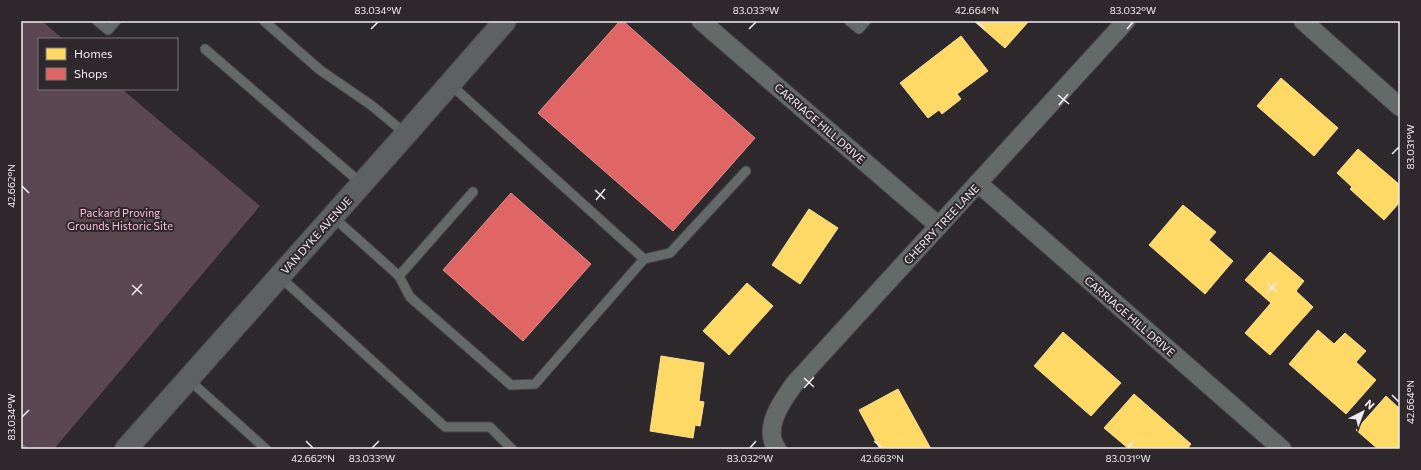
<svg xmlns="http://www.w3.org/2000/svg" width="1421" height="470" viewBox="0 0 1421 470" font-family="Commissioner,sans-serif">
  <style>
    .green { fill: #5b4652 }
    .homes { fill: #ffd966; stroke: #fbdf8f }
    .shops { fill: #e06666; stroke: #e58e8f }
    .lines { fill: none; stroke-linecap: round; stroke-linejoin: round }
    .lane-casing { stroke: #494547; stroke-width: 11 }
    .street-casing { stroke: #494547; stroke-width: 20 }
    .secondary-casing { stroke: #494547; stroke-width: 24 }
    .lane { stroke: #646a68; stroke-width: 9 }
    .street { stroke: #646a68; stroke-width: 18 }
    .secondary { stroke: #5e6162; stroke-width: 22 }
    .ticks { fill: none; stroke: #f2edf0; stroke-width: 1.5 }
    .labels { text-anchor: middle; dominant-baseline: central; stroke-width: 4; stroke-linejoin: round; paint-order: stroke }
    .street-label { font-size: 11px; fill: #f2edf0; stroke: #2f282c }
    .park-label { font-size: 11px; fill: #fcbee0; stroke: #2f282c }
    .neatline { fill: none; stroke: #f2edf0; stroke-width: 1.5 }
    .ticks-label { font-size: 10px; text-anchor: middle; fill: #f2edf0 }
  </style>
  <rect width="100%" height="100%" fill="#2e292c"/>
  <!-- green -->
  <polygon class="green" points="21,21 42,21 63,39 39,39 39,89 122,89 260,206 54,449 21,449"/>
  <!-- homes -->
  <g class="homes">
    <polygon points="974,21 1029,21 1005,48"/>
    <polygon points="961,36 988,71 957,94 961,99 942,114 939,110 928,118 900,83"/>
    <polygon points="1281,78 1338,128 1314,156 1257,106"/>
    <polygon points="1358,149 1400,185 1400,202 1384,220 1350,189 1352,187 1337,173"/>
    <polygon points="1183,205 1216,232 1209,240 1233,261 1205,294 1149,245"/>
    <polygon points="809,209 838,228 800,284 772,265"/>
    <polygon points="1270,252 1304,281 1296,291 1313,307 1270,355 1245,333 1271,303 1245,280"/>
    <polygon points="747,283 773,306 729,355 703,331"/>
    <polygon points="1318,330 1334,344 1345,333 1366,351 1356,362 1376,380 1346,414 1289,364"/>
    <polygon points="1063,332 1121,383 1091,416 1034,366"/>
    <polygon points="661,356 704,363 699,401 704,402 700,426 695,425 693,438 650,431"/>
    <polygon points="898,389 931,449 880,449 859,410"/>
    <polygon points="1134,394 1191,444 1187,449 1129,449 1104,428"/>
    <polygon points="1386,396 1400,409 1400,449 1378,449 1356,430"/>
  </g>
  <!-- shops -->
  <g class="shops">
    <polygon points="620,21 623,21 755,138 673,231 538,113"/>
    <polygon points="511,193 591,264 523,341 443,270"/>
  </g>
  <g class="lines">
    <!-- lane casing -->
    <g class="lane-casing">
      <g id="lane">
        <polyline points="97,21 108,30 116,21"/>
        <polyline points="264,21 320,70 371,105 406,134"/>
        <polyline points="849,21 859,29 866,21"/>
        <polyline points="205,49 362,184"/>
        <polyline points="332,216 399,276 410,297 511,385 535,384 644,259 450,84"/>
        <polyline points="644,259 670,253 746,171"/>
        <polyline points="279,276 445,427 490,427 512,449"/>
        <polyline points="399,276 473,192"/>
        <polyline points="188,379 266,449"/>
        <polyline points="21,448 23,449"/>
      </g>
    </g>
    <!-- street casing -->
    <g class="street-casing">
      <g id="street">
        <polyline points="701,21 939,226"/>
        <polyline points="1303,21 1400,107"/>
        <polyline points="978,183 1282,449"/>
        <path d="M 777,449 C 762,428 782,401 795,383 L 1126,21"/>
      </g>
    </g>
    <!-- secondary casing -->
    <g class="secondary-casing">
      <polyline id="secondary" points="126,449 406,134 505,21"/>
    </g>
    <!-- lane -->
    <use href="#lane" class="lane"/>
    <!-- street -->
    <use href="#street" class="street"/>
    <!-- secondary -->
    <use href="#secondary" class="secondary"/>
  </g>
  <!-- ticks -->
  <path class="ticks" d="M 977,22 L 985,29M 371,29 L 378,22M 749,29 L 756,22M 1127,29 L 1133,22M 1058,95 L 1069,104M 1059,105 L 1068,94M 1392,154 L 1399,147M 22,186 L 29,193M 595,190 L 605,199M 596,200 L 605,189M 1267,283 L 1277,292M 132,285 L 142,294M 1267,293 L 1277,282M 132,295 L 142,284M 804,378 L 814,387M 804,388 L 814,377M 1392,395 L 1399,402M 22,417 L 29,410M 306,441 L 313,448M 874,441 L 882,448M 372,448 L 379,441M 750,448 L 756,441M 1128,448 L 1134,441"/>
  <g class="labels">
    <!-- street labels -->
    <g class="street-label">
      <text transform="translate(820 123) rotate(41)">CARRIAGE HILL DRIVE</text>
      <text transform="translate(941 224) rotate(-47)">CHERRY TREE LANE</text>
      <text transform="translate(316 235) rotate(-48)">VAN DYKE AVENUE</text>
      <text transform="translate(1130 316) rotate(41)">CARRIAGE HILL DRIVE</text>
    </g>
    <!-- park labels -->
    <g class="park-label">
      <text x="120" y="212">Packard Proving<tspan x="120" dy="13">Grounds Historic Site</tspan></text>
    </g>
  </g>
  <!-- border -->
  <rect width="1421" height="470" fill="none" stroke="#2f282c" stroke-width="44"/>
  <!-- legend -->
  <rect x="38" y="38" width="140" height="52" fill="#2f282c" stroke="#7d777a"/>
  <rect x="46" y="48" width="20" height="12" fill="#ffd966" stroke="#7d777a"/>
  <text x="74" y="58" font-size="12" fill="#f2edf0">Homes</text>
  <rect x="46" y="68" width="20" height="12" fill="#e06666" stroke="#7d777a"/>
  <text x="74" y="78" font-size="12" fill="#f2edf0">Shops</text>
  <!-- north arrow -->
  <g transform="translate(1363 412) rotate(42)" stroke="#2f282c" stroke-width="3" paint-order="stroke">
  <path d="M0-3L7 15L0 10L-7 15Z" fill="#f2edf0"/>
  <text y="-6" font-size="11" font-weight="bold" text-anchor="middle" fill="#f2edf0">N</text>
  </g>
  <rect x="22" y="22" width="1377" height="426" class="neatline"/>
  <g class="ticks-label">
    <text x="378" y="14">83.034°W</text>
    <text x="756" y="14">83.033°W</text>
    <text x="977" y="14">42.664°N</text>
    <text x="1133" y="14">83.032°W</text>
    <text transform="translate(1410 147) rotate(-90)" y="4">83.031°W</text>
    <text transform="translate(11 186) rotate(-90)" y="4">42.662°N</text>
    <text transform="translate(1410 402) rotate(-90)" y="4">42.664°N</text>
    <text transform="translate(11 417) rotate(-90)" y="4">83.034°W</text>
    <text x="313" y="462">42.662°N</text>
    <text x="372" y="462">83.033°W</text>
    <text x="750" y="462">83.032°W</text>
    <text x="882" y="462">42.663°N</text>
    <text x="1128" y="462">83.031°W</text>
  </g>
</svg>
